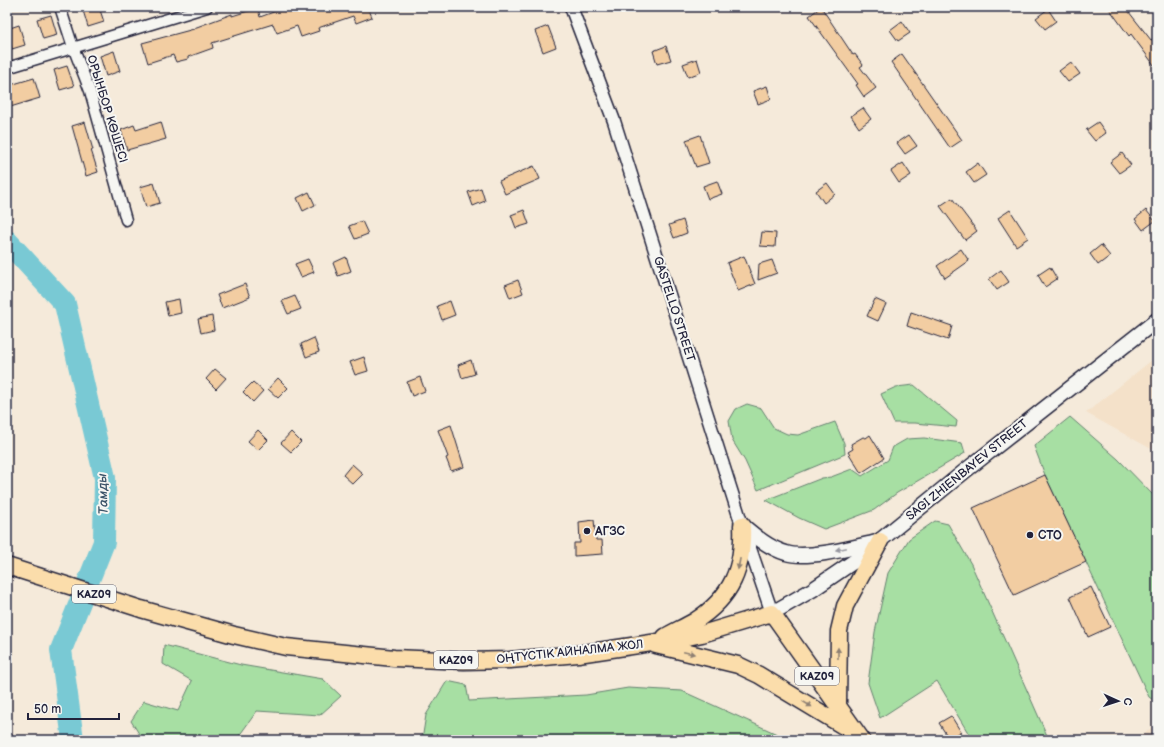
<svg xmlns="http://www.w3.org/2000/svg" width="1164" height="747" viewBox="0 0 1164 747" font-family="'Balsamiq Sans',sans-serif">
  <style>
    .built { fill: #f4e1c9 }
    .green { fill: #a7dfa3; stroke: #64806f }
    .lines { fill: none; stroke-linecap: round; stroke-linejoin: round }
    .river { stroke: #79c9d4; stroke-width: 22 }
    .building { fill: #f2cda2; stroke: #22223b }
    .minor-casing { stroke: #22223b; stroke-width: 13 }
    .tertiary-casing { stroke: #22223b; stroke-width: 15 }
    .secondary-casing { stroke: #22223b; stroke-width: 17 }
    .trunk-casing { stroke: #22223b; stroke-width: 19 }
    .minor { stroke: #f6f6f2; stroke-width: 10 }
    .tertiary { stroke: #f6f6f2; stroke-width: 12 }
    .secondary { stroke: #f6f6f2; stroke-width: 14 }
    .trunk { stroke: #fbddab; stroke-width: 16 }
    .oneway { fill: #9797a0 }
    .oneway2 { fill: #8e8073 }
    .poi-dot { fill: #22223b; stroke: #f6f6f2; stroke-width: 1.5 }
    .labels { text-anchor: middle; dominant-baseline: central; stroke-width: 4; stroke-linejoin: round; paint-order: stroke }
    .shield { fill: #f6f6f2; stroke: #626272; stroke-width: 1 }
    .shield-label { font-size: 11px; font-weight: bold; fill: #22223b }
    .street-label { font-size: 12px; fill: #22223b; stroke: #f6f6f2 }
    .poi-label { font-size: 12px; font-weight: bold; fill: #22223b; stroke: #f6f6f2; text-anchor: start }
    .water-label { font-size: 13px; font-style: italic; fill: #3c5469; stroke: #f6f6f2 }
  </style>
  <rect width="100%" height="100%" fill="#f5eada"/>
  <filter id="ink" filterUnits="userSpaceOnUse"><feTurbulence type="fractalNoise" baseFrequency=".025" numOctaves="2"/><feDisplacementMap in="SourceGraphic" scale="8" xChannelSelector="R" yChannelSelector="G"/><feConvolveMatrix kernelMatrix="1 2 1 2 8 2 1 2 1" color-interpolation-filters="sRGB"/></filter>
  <g filter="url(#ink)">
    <!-- built -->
    <g class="built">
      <polygon points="1157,356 1157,452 1086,413"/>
      <polygon points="1157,724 1157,740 1138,740 1138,738"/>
    </g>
    <!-- green -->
    <g class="green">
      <polygon points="914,385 957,421 956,427 915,423 894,423 881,394 896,387"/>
      <polygon points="747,404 761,408 774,428 787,434 798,435 835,422 844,443 845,454 758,490 745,461 732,440 729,421 736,409"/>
      <polygon points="1070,417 1118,459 1153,495 1157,497 1157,703 1149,697 1045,475 1034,446"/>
      <polygon points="924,438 962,443 965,453 897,493 874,510 824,529 799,518 766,500 822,478 831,477 852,469 862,476 888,460 893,447 907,439"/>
      <polygon points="935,521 948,524 971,564 1049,740 965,740 970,736 937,681 880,718 868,683 875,632 888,573 909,539"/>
      <polygon points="164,645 241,665 323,679 341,696 320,715 257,711 236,740 143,740 131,721 144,701 178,711 192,681 163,664"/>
      <polygon points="447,681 466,685 469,701 586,695 628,688 682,691 777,734 785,740 422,740 426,715"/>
    </g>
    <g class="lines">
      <!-- river -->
      <polyline class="river" points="7,241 65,304 105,478 104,542 61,650 73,740"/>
    </g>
    <!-- building -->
    <g class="building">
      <polygon points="82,7 99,7 104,22 88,27"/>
      <polygon points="287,7 375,7 375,8 369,10 372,17 356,23 353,16 318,28 319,31 301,37 297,26 277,33 273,24 212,43 213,48 188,57 188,59 176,62 173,55 148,63 142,43 194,29 194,28 232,14 232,16 258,8 260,17"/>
      <polygon points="821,7 853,55 855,54 863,65 860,67 876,88 864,97 856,85 858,84 809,16"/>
      <polygon points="1108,7 1125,7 1151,40 1153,39 1157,45 1157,69 1131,34 1129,36"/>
      <polygon points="1048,9 1056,21 1045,29 1036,18"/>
      <polygon points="51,15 57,35 43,39 37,19"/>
      <polygon points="902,21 910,33 898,41 890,30"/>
      <polygon points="19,25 25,45 12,49 7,34 7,29"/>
      <polygon points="548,26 556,47 543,52 535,31"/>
      <polygon points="666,46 671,60 657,64 653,51"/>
      <polygon points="114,51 120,71 106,76 100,56"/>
      <polygon points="902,54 962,140 950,148 891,62"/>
      <polygon points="697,59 701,72 688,77 683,64"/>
      <polygon points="1071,62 1080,74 1068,82 1059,71"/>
      <polygon points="67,66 74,86 60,90 54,70"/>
      <polygon points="34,78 40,98 7,108 7,86"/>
      <polygon points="767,86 771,99 758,104 753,91"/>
      <polygon points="863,108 871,119 859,128 851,116"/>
      <polygon points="85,122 93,150 91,150 98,172 86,176 72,126"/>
      <polygon points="161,122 166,139 127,150 121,130 134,125 136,130"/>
      <polygon points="1098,122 1106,133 1095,141 1086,130"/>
      <polygon points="700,135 709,163 696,167 686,140"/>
      <polygon points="909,135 917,146 905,154 897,143"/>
      <polygon points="1122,153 1131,165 1119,173 1110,162"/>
      <polygon points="903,163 911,175 899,183 891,171"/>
      <polygon points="978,163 986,175 974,183 966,172"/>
      <polygon points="534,166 540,179 505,194 499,181"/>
      <polygon points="717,181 722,194 708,199 703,186"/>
      <polygon points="154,183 160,203 146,207 140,187"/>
      <polygon points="827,183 835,194 824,203 816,191"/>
      <polygon points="481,188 485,201 473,206 468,192"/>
      <polygon points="309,192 315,205 303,211 297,198"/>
      <polygon points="952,198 977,231 965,240 940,206"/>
      <polygon points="524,210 529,224 516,228 511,215"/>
      <polygon points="1010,210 1028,238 1016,246 998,218"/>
      <polygon points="1146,210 1155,221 1143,230 1135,219"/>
      <polygon points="683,220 687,233 674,238 669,225"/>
      <polygon points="362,221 368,234 355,239 349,226"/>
      <polygon points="762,232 776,233 775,247 760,246"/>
      <polygon points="1101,245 1110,256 1098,265 1090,254"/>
      <polygon points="961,249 969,261 945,278 937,266"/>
      <polygon points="744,256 755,284 738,291 727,263"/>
      <polygon points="346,257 351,271 338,276 333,263"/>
      <polygon points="308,259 314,272 301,277 295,264"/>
      <polygon points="772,260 777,273 758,280 759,264"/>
      <polygon points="1050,267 1057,279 1045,287 1038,275"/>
      <polygon points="1001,270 1009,282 997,290 989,279"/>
      <polygon points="518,280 523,293 510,298 505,285"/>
      <polygon points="245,284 250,297 222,308 217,295"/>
      <polygon points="295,296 301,309 288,314 282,301"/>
      <polygon points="179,299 181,313 168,316 165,302"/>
      <polygon points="875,299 886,304 878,321 867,316"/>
      <polygon points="450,301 455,315 442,320 437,306"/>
      <polygon points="911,312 952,326 948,340 907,326"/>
      <polygon points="212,316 214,330 201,333 198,319"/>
      <polygon points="314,338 319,352 306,357 301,344"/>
      <polygon points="364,357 368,371 355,375 350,362"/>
      <polygon points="471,360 475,374 462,378 458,365"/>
      <polygon points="215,369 226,378 216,389 206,379"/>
      <polygon points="420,377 425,391 412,396 407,382"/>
      <polygon points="278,378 288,388 278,398 268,389"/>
      <polygon points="253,382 263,391 253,402 243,392"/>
      <polygon points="451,425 464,467 451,471 446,458 448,457 438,430"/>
      <polygon points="258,430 268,440 258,450 248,441"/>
      <polygon points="291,432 301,442 291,452 281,443"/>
      <polygon points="870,435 884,458 861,473 848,452 853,449 851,444 863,437 866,438"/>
      <polygon points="352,464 363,474 353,484 343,475"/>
      <polygon points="1045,475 1086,562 1014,595 973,508"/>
      <polygon points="594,520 596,540 602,540 603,554 574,556 574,543 580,543 579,522"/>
      <polygon points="1091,587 1110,627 1088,637 1070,597"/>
      <polygon points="951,716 961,732 949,739 939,723"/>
    </g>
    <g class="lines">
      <!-- minor casing -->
      <g class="minor-casing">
        <g id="minor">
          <polyline points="60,7 73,47 90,91 126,220"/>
          <polyline points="7,68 207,7"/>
        </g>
      </g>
      <!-- tertiary casing -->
      <g class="tertiary-casing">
        <polyline id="tertiary" points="571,7 614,121 742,525 772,613"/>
      </g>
      <!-- secondary casing -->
      <g class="secondary-casing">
        <g id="secondary">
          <path d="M 742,525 C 755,536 769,548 786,553 C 807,560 855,547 877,542"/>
          <polyline points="772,613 812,590 856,560 965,471 1157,320"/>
        </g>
      </g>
      <!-- trunk casing -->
      <g class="trunk-casing">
        <g id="trunk">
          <polyline points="7,566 141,609 234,635 286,647 394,658 464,661 510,660 578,654 678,639 702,634 772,613 862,740"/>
          <path d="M 665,637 C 675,631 685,627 695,621 C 732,597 744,568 742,525"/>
          <polyline points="656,645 738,665 759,675 853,732"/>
          <polyline points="838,706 839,631 845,606 880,541"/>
        </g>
      </g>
      <!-- minor -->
      <use href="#minor" class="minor"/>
      <!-- tertiary -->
      <use href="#tertiary" class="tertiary"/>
      <!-- secondary -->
      <use href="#secondary" class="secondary"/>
      <!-- trunk -->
      <use href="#trunk" class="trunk"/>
    </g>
    <!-- one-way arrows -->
    <defs><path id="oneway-solid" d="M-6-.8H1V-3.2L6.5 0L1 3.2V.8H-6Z"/></defs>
    <use class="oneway" href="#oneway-solid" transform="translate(841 549) rotate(168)"/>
    <g class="oneway2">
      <use href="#oneway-solid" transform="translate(739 564) rotate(101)"/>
      <use href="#oneway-solid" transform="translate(689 653) rotate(12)"/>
      <use href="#oneway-solid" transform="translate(838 653) rotate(-90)"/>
      <use href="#oneway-solid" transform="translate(807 704) rotate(31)"/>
    </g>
  </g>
  <!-- markers -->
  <g class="poi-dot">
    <circle cx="587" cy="531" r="4"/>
    <circle cx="1030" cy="535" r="4"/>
  </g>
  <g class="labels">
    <!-- shield labels -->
    <g class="shield">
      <rect x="72" y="585" width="44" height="18" rx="3"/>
      <rect x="434" y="651" width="44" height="18" rx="3"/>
      <rect x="795" y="667" width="44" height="18" rx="3"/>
    </g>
    <g class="shield-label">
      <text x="94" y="594">KAZ09</text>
      <text x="456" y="660">KAZ09</text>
      <text x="817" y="676">KAZ09</text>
    </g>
    <!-- street labels -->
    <g class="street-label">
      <text transform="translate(107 109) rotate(73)">ОРЫНБОР КӨШЕСІ</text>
      <text transform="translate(674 309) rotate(72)">GASTELLO STREET</text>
      <text transform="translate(967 470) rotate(-39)">SAGI ZHIENBAYEV STREET</text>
      <text transform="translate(570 652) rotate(-6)">ОҢТҮСТІК АЙНАЛМА ЖОЛ</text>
    </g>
    <!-- poi labels -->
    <g class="poi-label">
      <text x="595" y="531">АГЗС</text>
      <text x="1038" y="535">СТО</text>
    </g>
    <!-- water labels -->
    <g class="water-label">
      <text transform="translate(103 494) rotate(-92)">Тамды</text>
    </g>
  </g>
  <!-- margin -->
  <rect width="1164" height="747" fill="none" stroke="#f6f6f2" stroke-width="24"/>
  <rect x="12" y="12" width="1140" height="723" fill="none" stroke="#22223b" stroke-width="1.5" filter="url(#ink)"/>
  <!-- north arrow -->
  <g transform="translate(1118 701) rotate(93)" stroke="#f6f6f2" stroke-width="3" paint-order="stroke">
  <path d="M0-3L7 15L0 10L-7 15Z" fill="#22223b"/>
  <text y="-6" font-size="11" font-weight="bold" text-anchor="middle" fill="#22223b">С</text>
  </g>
  <!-- scale -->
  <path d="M28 713v6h91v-6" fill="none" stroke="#22223b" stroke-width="2"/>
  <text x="34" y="713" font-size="12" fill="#22223b" stroke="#f6f6f2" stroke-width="3" paint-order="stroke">50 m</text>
</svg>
